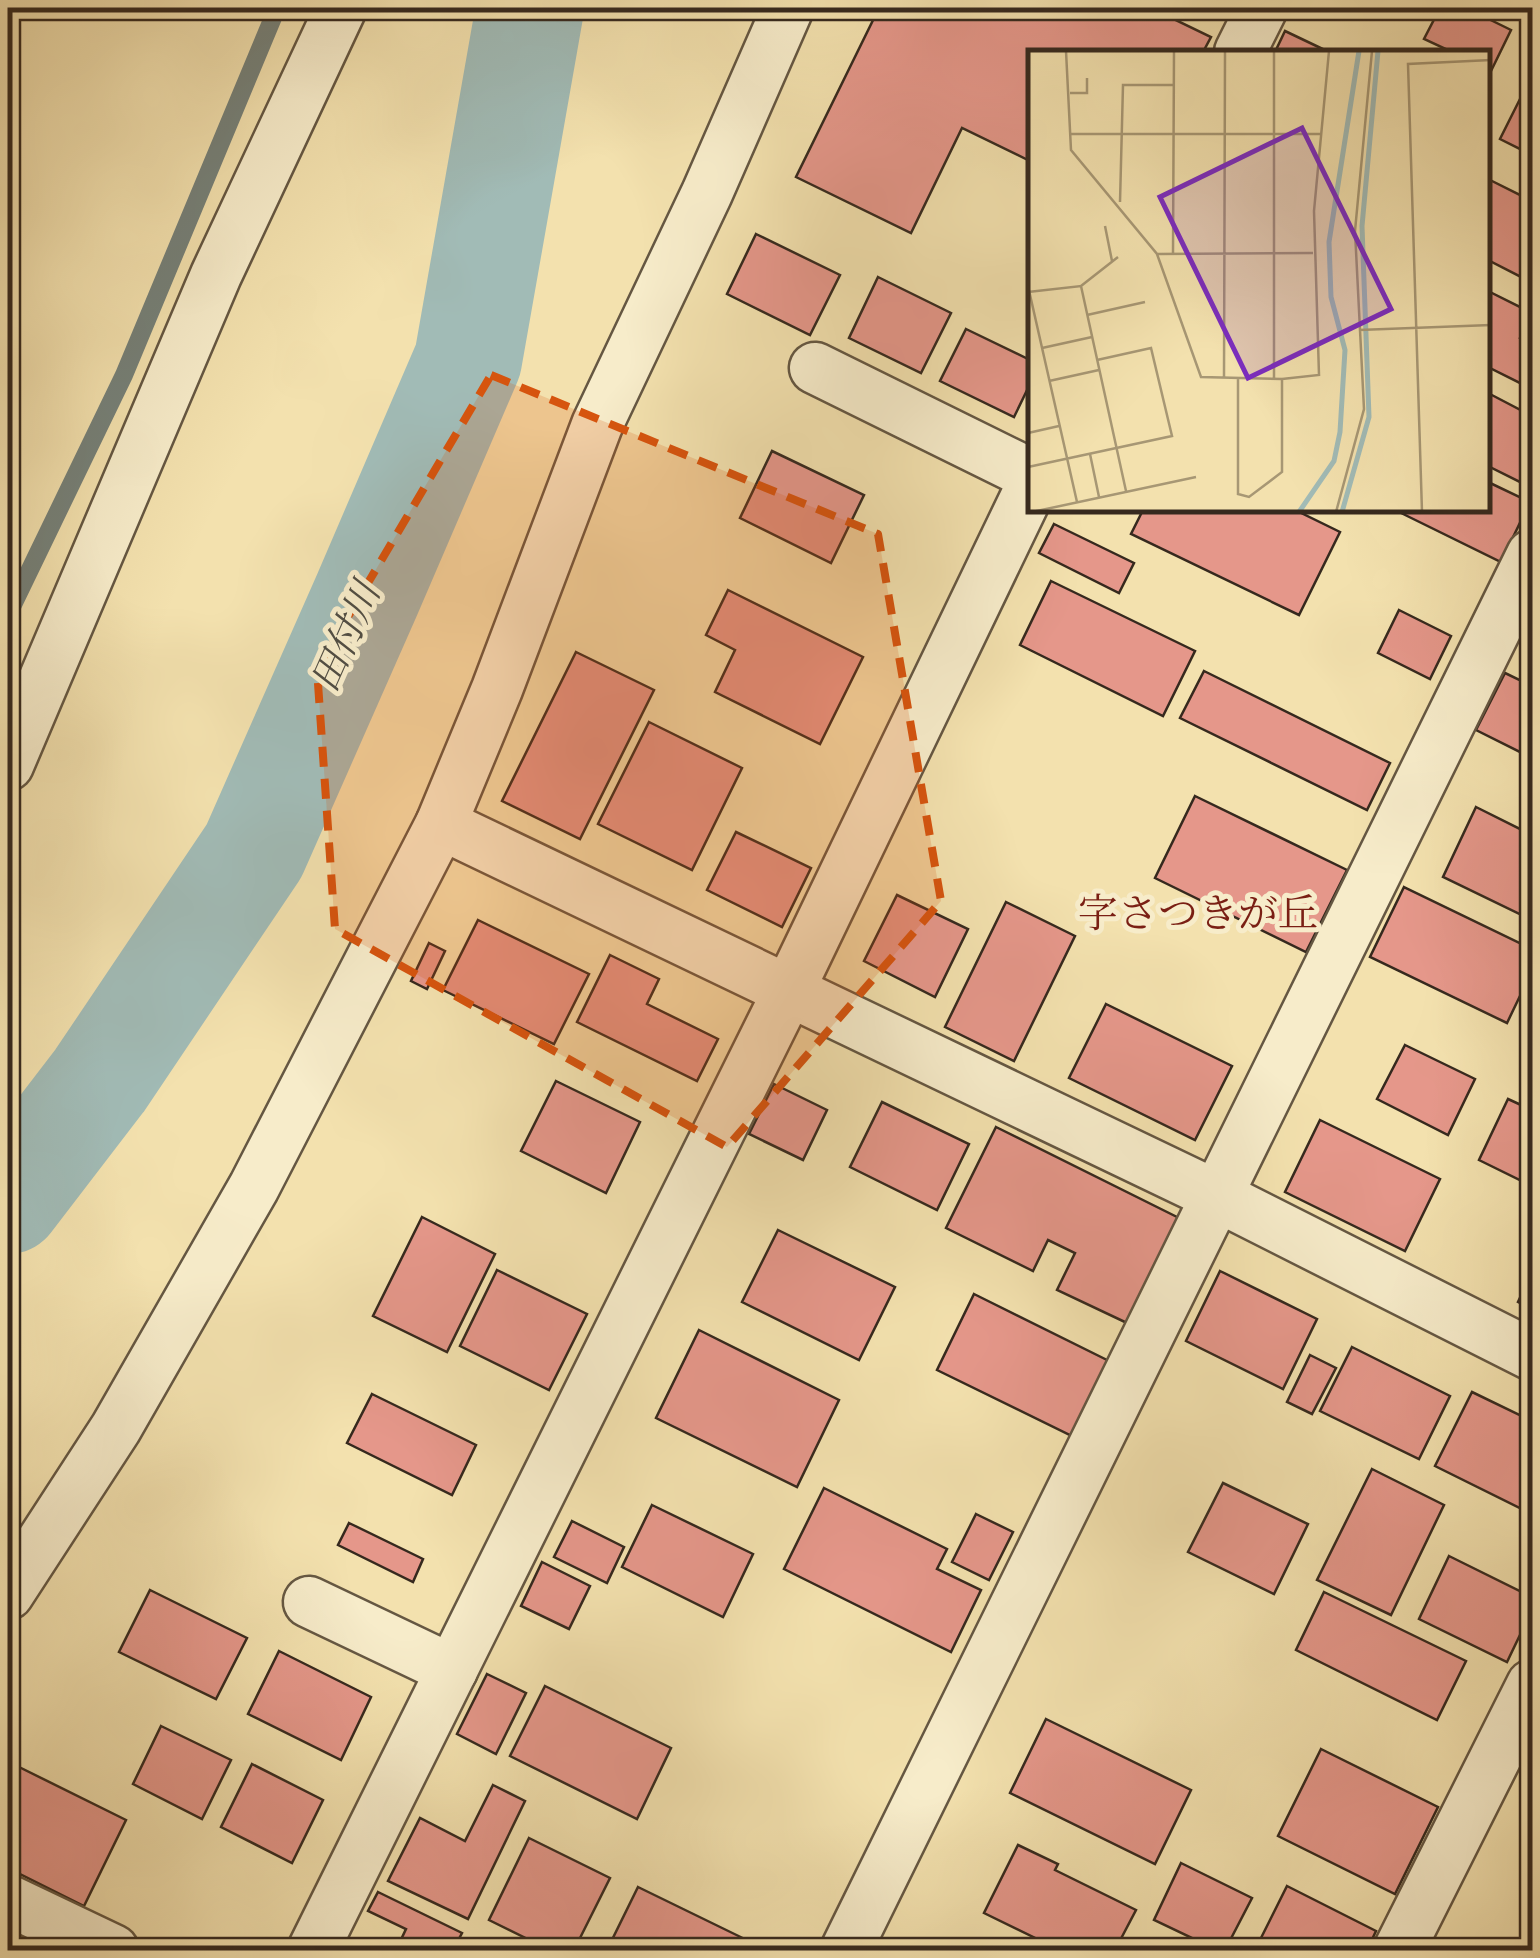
<svg xmlns="http://www.w3.org/2000/svg" width="1540" height="1958" viewBox="0 0 1540 1958" font-family="'IM FELL English','Noto Serif JP',serif">
  <style>
    .lines { fill: none; stroke-linecap: round; stroke-linejoin: round }
    .stream { stroke: #768179; stroke-width: 18 }
    .river { stroke: #a1bbb6; stroke-width: 108 }
    .building { fill: #e5978a; stroke: #36291e; stroke-width: 2.5 }
    .street-casing { stroke: #655742; stroke-width: 55 }
    .street { stroke: #f7ecca; stroke-width: 50 }
    .marked { fill: #d6540e; fill-opacity: 0.2; stroke: #d6540e; stroke-width: 8; stroke-dasharray: 20 12; stroke-linejoin: round }
    .labels { text-anchor: middle; dominant-baseline: central; stroke-width: 10; stroke-linejoin: round; paint-order: stroke }
    .water-label { font-size: 38px; font-style: italic; fill: #514e44; stroke: #f7ecca }
    .quarter-label { font-size: 40px; fill: #7a1f14; stroke: #f7ecca }
    .inset-river { fill: none; stroke: #a1bbb6; stroke-width: 5 }
    .inset-road { fill: none; stroke: #a79774; stroke-width: 2.5 }
    .view { fill: #7b2cbf; fill-opacity: 0.15; stroke: #7b2cbf; stroke-width: 5 }
    .inset-edge { fill: none; stroke: #36291e; stroke-width: 5 }
  </style>
  <rect width="100%" height="100%" fill="#f3e1ae"/>
  <filter id="stains"><feTurbulence type="fractalNoise" baseFrequency=".002" numOctaves="4"/><feColorMatrix values="0 0 0 0 .2 0 0 0 0 .09 0 0 0 0 .02 0 0 0 .5 -.17"/></filter>
  <radialGradient id="worn" r=".72"><stop offset=".6" stop-color="#630" stop-opacity="0"/><stop offset="1" stop-color="#630" stop-opacity=".3"/></radialGradient>
  <g class="lines">
    <!-- stream -->
    <polyline class="stream" points="8,615 124,375 277,8"/>
    <!-- river -->
    <polyline class="river" points="8,1200 100,1080 254,851 367,595 468,360 530,8"/>
  </g>
  <!-- building -->
  <g class="building">
    <polygon points="879,8 1151,8 1211,37 1203,52 1030,52 1030,161 962,128 911,233 796,177"/>
    <polygon points="1440,8 1466,8 1511,30 1491,71 1488,70 1488,52 1452,52 1424,39"/>
    <polygon points="1285,31 1329,52 1275,52"/>
    <polygon points="1532,75 1532,155 1500,139"/>
    <polygon points="1488,179 1532,201 1532,269 1527,280 1488,260"/>
    <polygon points="756,234 840,275 810,335 727,294"/>
    <polygon points="878,277 951,313 921,373 849,338"/>
    <polygon points="1488,291 1532,313 1520,338 1532,344 1530,388 1488,367"/>
    <polygon points="966,329 1030,360 1030,384 1014,417 940,381"/>
    <polygon points="1488,393 1532,416 1532,488 1488,466"/>
    <polygon points="772,451 864,495 831,563 740,518"/>
    <polygon points="1488,482 1530,502 1501,562 1395,510 1488,510"/>
    <polygon points="1143,510 1295,510 1340,532 1299,615 1131,534"/>
    <polygon points="1054,524 1134,563 1119,593 1039,553"/>
    <polygon points="1051,581 1195,651 1163,716 1020,645"/>
    <polygon points="728,590 863,657 820,744 715,692 735,650 706,635"/>
    <polygon points="1399,610 1451,636 1430,679 1378,653"/>
    <polygon points="576,652 654,690 580,839 502,801"/>
    <polygon points="1204,671 1390,763 1367,810 1180,718"/>
    <polygon points="1505,673 1532,686 1532,758 1476,730"/>
    <polygon points="649,722 742,768 692,870 598,824"/>
    <polygon points="1195,796 1347,870 1306,952 1155,878"/>
    <polygon points="1476,807 1532,835 1532,920 1443,877"/>
    <polygon points="736,832 811,868 782,927 707,890"/>
    <polygon points="1404,887 1532,949 1532,971 1507,1023 1370,957"/>
    <polygon points="897,895 968,929 935,997 864,961"/>
    <polygon points="1006,902 1075,936 1014,1061 945,1027"/>
    <polygon points="478,920 589,974 554,1044 443,990"/>
    <polygon points="429,943 445,951 427,989 411,981"/>
    <polygon points="610,955 659,979 647,1004 718,1039 697,1081 577,1022"/>
    <polygon points="1106,1004 1232,1066 1195,1140 1069,1078"/>
    <polygon points="1405,1045 1475,1079 1448,1135 1377,1099"/>
    <polygon points="556,1081 640,1122 606,1193 521,1151"/>
    <polygon points="774,1084 827,1110 803,1160 749,1134"/>
    <polygon points="1508,1099 1532,1110 1532,1186 1479,1160"/>
    <polygon points="882,1102 969,1144 937,1210 850,1167"/>
    <polygon points="1320,1120 1440,1179 1405,1251 1285,1192"/>
    <polygon points="996,1127 1179,1218 1127,1323 1057,1290 1075,1253 1048,1240 1033,1271 946,1228"/>
    <polygon points="422,1217 495,1254 447,1352 373,1316"/>
    <polygon points="778,1230 895,1287 859,1360 742,1302"/>
    <polygon points="497,1270 587,1314 549,1390 460,1346"/>
    <polygon points="1220,1271 1317,1319 1283,1389 1186,1341"/>
    <polygon points="1532,1272 1532,1309 1518,1302"/>
    <polygon points="974,1294 1109,1361 1072,1436 937,1370"/>
    <polygon points="699,1330 839,1400 797,1487 656,1418"/>
    <polygon points="1352,1347 1450,1396 1419,1459 1320,1411"/>
    <polygon points="1310,1355 1336,1368 1312,1414 1287,1402"/>
    <polygon points="1472,1392 1532,1421 1532,1514 1435,1466"/>
    <polygon points="372,1394 476,1445 452,1495 347,1443"/>
    <polygon points="1372,1469 1444,1505 1391,1615 1317,1580"/>
    <polygon points="1223,1483 1308,1524 1274,1594 1188,1552"/>
    <polygon points="824,1488 947,1549 937,1569 981,1590 951,1652 784,1569"/>
    <polygon points="652,1505 753,1554 723,1617 622,1567"/>
    <polygon points="976,1514 1013,1532 989,1580 952,1562"/>
    <polygon points="572,1521 624,1547 607,1583 554,1557"/>
    <polygon points="349,1523 423,1559 413,1582 338,1545"/>
    <polygon points="1449,1556 1532,1597 1532,1610 1507,1662 1419,1619"/>
    <polygon points="542,1562 590,1586 569,1629 521,1606"/>
    <polygon points="150,1590 247,1638 216,1699 119,1652"/>
    <polygon points="1324,1592 1466,1661 1437,1720 1296,1650"/>
    <polygon points="279,1651 371,1697 341,1760 248,1714"/>
    <polygon points="487,1674 526,1693 496,1754 457,1734"/>
    <polygon points="545,1686 671,1748 637,1819 510,1756"/>
    <polygon points="1046,1719 1191,1790 1155,1864 1010,1793"/>
    <polygon points="161,1726 231,1760 202,1819 133,1784"/>
    <polygon points="1321,1749 1438,1807 1395,1894 1278,1836"/>
    <polygon points="252,1764 323,1800 292,1863 221,1827"/>
    <polygon points="15,1765 126,1820 84,1906 8,1868 8,1782"/>
    <polygon points="493,1785 525,1801 468,1919 388,1881 420,1818 465,1841"/>
    <polygon points="529,1838 610,1878 574,1950 550,1950 489,1920"/>
    <polygon points="1018,1845 1058,1864 1055,1870 1136,1910 1115,1950 1060,1950 984,1913"/>
    <polygon points="1181,1863 1252,1898 1225,1950 1217,1950 1154,1920"/>
    <polygon points="1287,1886 1376,1931 1367,1950 1255,1950"/>
    <polygon points="638,1887 757,1945 755,1950 607,1950"/>
    <polygon points="378,1892 462,1933 453,1950 396,1950 406,1929 368,1911"/>
  </g>
  <g class="lines">
    <!-- street casing -->
    <g class="street-casing">
      <g id="street">
        <polyline points="1240,52 1262,8"/>
        <polyline points="815,368 1030,474"/>
        <polyline points="8,765 216,275 341,8"/>
        <polyline points="441,824 1217,1196 1532,1355"/>
        <polyline points="8,1594 116,1428 254,1187 441,824 497,689 597,425 707,193 788,8"/>
        <polyline points="309,1602 452,1670"/>
        <polyline points="8,1900 113,1950"/>
        <polyline points="313,1950 789,990 1030,489"/>
        <polyline points="846,1950 1532,555"/>
        <polyline points="1399,1950 1532,1685"/>
      </g>
    </g>
    <!-- street -->
    <use href="#street" class="street"/>
  </g>
  <!-- marked area -->
  <path class="marked" d="M 491,375 L 878,534 L 941,901 L 727,1147 L 335,929 L 317,669 Z"/>
  <g class="labels">
    <!-- water labels -->
    <g class="water-label">
      <text transform="translate(348 638) rotate(-66)">田付川</text>
    </g>
    <!-- quarter labels -->
    <g class="quarter-label">
      <text x="1198" y="916">字さつきが丘</text>
    </g>
  </g>
  <!-- overview -->
  <g transform="translate(1028 50)">
    <rect width="462" height="462" fill="#f3e1ae"/>
    <path class="inset-river" d="M 271,462 L 306,411 L 312,382 L 317,300 L 303,247 L 301,192 L 331,1M 314,462 L 341,367 L 334,176 L 350,1"/>
    <path class="inset-road" d="M 38,1 L 43,100 L 129,204 L 173,327 L 254,329 L 254,422 L 221,447 L 210,444 L 210,329M 42,43 L 59,43 L 59,28M 42,84 L 294,84M 92,152 L 95,35 L 146,35M 77,176 L 84,211M 145,203 L 146,1M 129,204 L 285,203M 0,236 L 49,452M 53,236 L 90,207M 0,242 L 53,236 L 98,441M 59,265 L 117,252M 331,280 L 463,275M 14,298 L 64,287M 196,329 L 197,1M 246,329 L 246,1M 254,329 L 291,325 L 286,161 L 301,1M 21,331 L 71,320M 0,383 L 31,376M 62,404 L 71,447M 0,417 L 144,386 L 123,298 L 69,310M 4,462 L 168,427M 308,462 L 336,359 L 327,181 L 344,1M 394,462 L 380,14 L 463,10"/>
    <path class="view" d="M 274,78 L 363,259 L 220,328 L 132,147 Z"/>
    <rect width="462" height="462" class="inset-edge"/>
  </g>
  <!-- margin -->
  <rect width="1540" height="1958" fill="none" stroke="#f3e1ae" stroke-width="40"/>
  <rect x="10" y="10" width="1520" height="1938" fill="none" stroke="#36291e" stroke-width="5"/>
  <rect x="20" y="20" width="1500" height="1918" fill="none" stroke="#36291e" stroke-width="2.5"/>
  <rect width="100%" height="100%" filter="url(#stains)"/>
  <rect width="100%" height="100%" fill="url(#worn)"/>
</svg>
